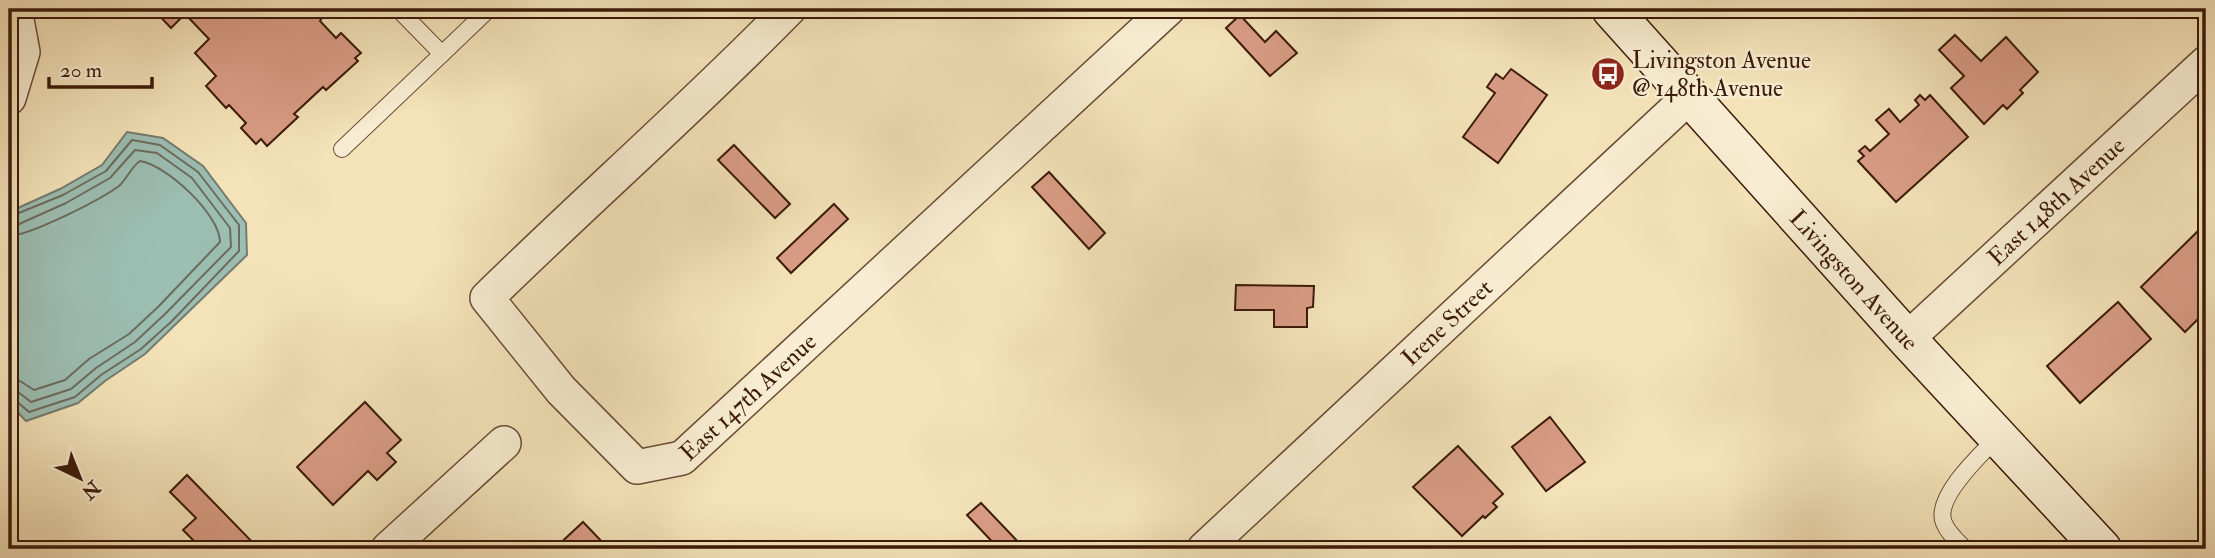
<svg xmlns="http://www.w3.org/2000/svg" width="2215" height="558" viewBox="0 0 2215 558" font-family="'IM FELL Double Pica',serif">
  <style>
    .water { fill: #9cbeb3; stroke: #767c6f; stroke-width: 2 }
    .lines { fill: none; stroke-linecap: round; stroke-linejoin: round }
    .shore { stroke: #6c6c5e; stroke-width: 2 }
    .building { fill: #d99d85; stroke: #3c1a0a; stroke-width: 2 }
    .lane-casing { stroke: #6a4c36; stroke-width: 18 }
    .street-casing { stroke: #6a4c36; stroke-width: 36 }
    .secondary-casing { stroke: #3c1a0a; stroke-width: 41 }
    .lane { stroke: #f8edd2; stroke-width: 16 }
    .street { stroke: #f8edd2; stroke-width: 33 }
    .secondary { stroke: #f8edd2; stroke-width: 38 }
    .labels { text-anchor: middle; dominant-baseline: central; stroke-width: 5; stroke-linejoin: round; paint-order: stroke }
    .poi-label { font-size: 24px; fill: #3c1a0a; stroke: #f8edd2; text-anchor: start }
    .street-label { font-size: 24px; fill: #3c1a0a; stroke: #f8edd2 }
  </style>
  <rect width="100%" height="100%" fill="#f4e3b9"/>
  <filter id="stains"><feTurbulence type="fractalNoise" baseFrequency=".00286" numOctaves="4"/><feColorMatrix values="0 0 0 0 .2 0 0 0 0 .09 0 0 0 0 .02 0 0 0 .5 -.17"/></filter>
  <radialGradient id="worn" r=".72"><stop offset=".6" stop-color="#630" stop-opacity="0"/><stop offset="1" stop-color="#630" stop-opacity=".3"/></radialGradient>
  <!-- water -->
  <polygon class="water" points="127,132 163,138 203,166 246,223 247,255 145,354 105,381 78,403 26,421 9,403 9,212 60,189 102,165"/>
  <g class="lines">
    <!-- shore -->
    <g class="shore">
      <polyline points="9,217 63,195 106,171 132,140 160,145 198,172 239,225 239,251 172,321 141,349 101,375 75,397 29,412 15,400 9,399"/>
      <polyline points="9,226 17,225 66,203 110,178 135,150 157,153 192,178 230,228 231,247 165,314 135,342 96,368 71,389 31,402 18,392 9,390"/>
      <path d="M 9,236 C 31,235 100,200 119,186 C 127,179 131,167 140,161 C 167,165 220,215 220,242 L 158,307 L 129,334 L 89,359 L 65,380 L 34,390 L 20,381 L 9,380"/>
    </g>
  </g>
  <!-- building -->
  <g class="building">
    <polygon points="153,9 313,9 322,18 320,21 336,38 341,33 361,53 355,58 358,61 326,90 323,87 294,114 298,117 267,146 261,139 256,144 241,128 246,123 229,105 226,108 206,86 216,76 195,53 209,39 185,14 171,28"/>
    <polygon points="1240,15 1265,42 1276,31 1297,53 1270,76 1226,28"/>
    <polygon points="1955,35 1981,61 2006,37 2038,72 2020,90 2023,93 2007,109 2003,105 1984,124 1951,88 1964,76 1939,50"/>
    <polygon points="1511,69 1547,95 1498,163 1463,137 1495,93 1487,87 1496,74 1503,79"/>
    <polygon points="1920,95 1925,100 1930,95 1968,137 1896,202 1858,161 1864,156 1859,151 1865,146 1870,151 1889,134 1876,120 1889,109 1900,122 1919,105 1915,100"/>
    <polygon points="734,145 790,204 775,218 718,160"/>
    <polygon points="1049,172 1105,233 1089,249 1032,187"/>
    <polygon points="834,204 848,219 791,273 777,258"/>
    <polygon points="2199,230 2206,237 2206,283 2199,290 2206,297 2206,311 2185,332 2141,287"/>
    <polygon points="1236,285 1314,286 1313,307 1307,308 1307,327 1274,327 1274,310 1235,310"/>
    <polygon points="2118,302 2151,339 2080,403 2047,366"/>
    <polygon points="365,402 401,440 387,453 396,462 377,480 368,471 333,505 297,467"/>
    <polygon points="1550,417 1585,462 1546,491 1512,447"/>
    <polygon points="1458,446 1503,494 1493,503 1497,507 1485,518 1483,516 1462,536 1413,487"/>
    <polygon points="187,475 259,549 202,549 183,530 196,518 170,492"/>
    <polygon points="981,503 1025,549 999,549 967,515"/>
    <polygon points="583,522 609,549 554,549"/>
  </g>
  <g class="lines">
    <!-- lane casing -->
    <g class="lane-casing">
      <g id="lane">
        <polyline points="398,9 442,54 489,9"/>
        <polyline points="342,149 442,54"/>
        <path d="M 1965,549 C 1957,541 1948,533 1944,523 C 1933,498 1982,453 1998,437"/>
      </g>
    </g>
    <!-- street casing -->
    <g class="street-casing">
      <g id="street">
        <path id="s1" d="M 789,9 C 691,109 587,200 487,298 L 561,390 L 637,467 L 682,458 L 1168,9"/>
        <polyline points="9,98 23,52 15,9"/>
        <path id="s2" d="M 1907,339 L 2206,63"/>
        <polyline points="388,549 504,443"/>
        <path id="s3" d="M 1204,549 L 1690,96"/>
      </g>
    </g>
    <!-- secondary casing -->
    <g class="secondary-casing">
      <g id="secondary">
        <path id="s4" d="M 1611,9 L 1907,339 L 2102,549"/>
      </g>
    </g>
    <!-- lane -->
    <use href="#lane" class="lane"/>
    <!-- street -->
    <use href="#street" class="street"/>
    <!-- secondary -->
    <use href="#secondary" class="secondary"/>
  </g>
  <!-- icons -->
  <defs>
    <g id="bus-disc" transform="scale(1.75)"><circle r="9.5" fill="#8f2418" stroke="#f8edd2"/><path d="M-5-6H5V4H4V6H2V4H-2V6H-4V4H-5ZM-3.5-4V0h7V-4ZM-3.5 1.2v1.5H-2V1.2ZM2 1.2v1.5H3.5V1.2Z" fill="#fff"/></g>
  </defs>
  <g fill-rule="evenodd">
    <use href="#bus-disc" x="1608" y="74"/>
  </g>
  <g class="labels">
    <!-- poi labels -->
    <g class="poi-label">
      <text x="1632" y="60">Livingston Avenue<tspan x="1632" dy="28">@ 148th Avenue</tspan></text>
    </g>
    <!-- street labels -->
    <g class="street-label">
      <text stroke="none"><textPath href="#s2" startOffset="203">East 148th Avenue</textPath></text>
      <text stroke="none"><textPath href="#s4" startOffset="364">Livingston Avenue</textPath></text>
      <text stroke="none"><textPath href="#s3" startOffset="332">Irene Street</textPath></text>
      <text stroke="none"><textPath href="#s1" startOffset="780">East 147th Avenue</textPath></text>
    </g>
  </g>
  <!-- margin -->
  <rect width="2215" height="558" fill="none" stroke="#f4e3b9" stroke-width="35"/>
  <rect x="10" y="10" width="2194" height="537" fill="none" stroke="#3c1a0a" stroke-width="3.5"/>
  <rect x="18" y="18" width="2180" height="523" fill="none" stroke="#3c1a0a" stroke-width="2"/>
  <!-- north arrow -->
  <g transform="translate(80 478) rotate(137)" stroke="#f8edd2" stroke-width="5" paint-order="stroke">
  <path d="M0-5L12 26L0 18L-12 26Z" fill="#3c1a0a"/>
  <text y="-10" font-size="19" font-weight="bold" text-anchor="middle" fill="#3c1a0a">N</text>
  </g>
  <!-- scale -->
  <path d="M49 77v10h103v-10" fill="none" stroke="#3c1a0a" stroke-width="3.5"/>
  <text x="60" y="77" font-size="21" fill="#3c1a0a" stroke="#f8edd2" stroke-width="5" paint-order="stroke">20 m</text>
  <rect width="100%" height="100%" filter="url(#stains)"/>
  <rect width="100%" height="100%" fill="url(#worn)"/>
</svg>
